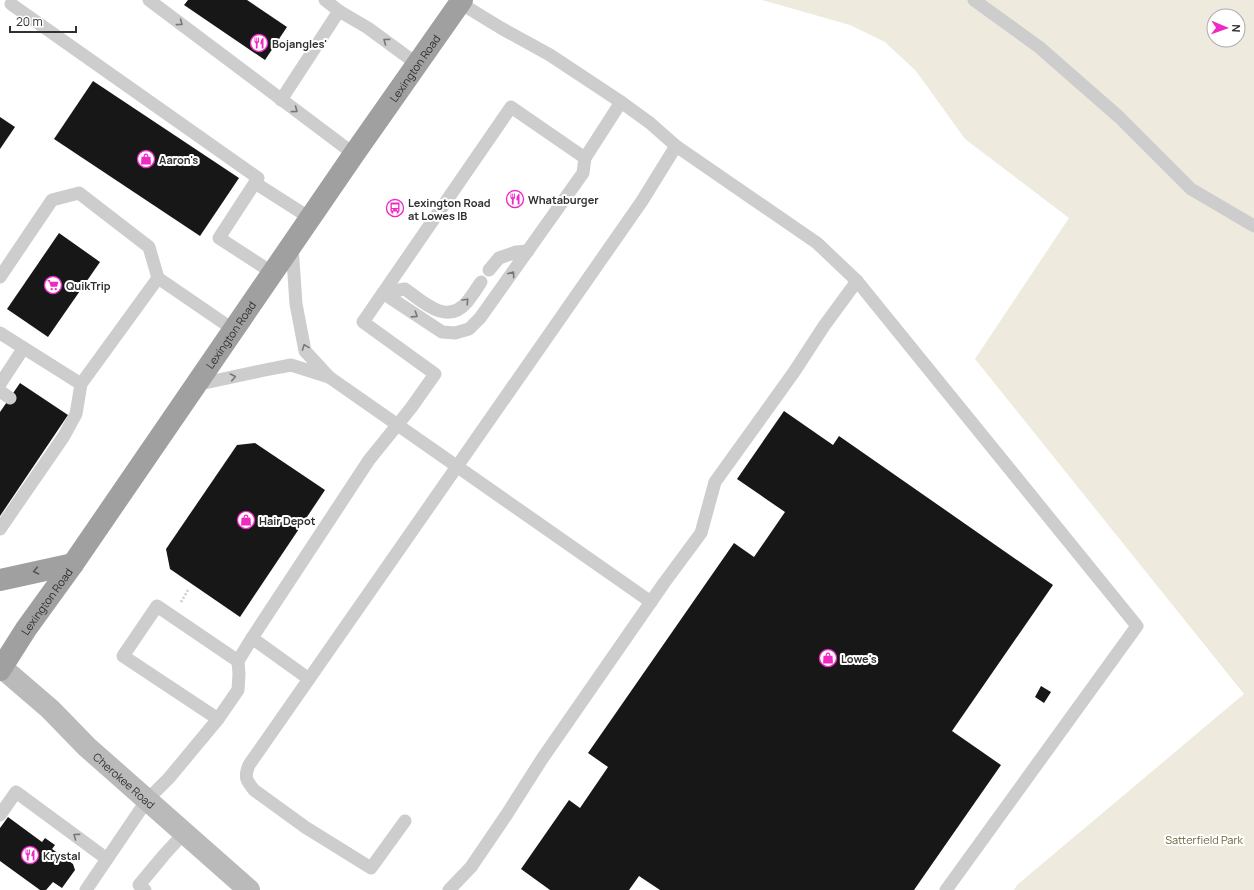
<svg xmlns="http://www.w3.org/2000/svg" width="1254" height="890" viewBox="0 0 1254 890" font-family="Manrope,sans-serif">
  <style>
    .green { fill: #eeeadd; fill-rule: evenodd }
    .building { fill: #171717 }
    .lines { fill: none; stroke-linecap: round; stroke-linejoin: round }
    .path { stroke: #cdcdcd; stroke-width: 2.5; stroke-dasharray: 2 2; stroke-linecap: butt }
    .service { stroke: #cdcdcd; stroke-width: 13 }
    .secondary { stroke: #bababa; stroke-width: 22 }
    .trunk { stroke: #a0a0a0; stroke-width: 22 }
    .oneway { stroke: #777 }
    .oneway2 { stroke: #575757 }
    .labels { text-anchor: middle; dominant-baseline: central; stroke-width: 4; stroke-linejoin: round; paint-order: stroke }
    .poi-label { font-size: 11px; font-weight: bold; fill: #303030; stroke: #fff; text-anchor: start }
    .street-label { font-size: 11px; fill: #303030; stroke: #fff }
    .park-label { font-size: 11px; fill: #6f663a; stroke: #fff }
  </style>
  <rect width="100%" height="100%" fill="#fff"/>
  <!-- green -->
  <path class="green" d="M 762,0 L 1254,0 L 1254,890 L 1014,890 L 1017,885 L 1244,694 L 975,359 L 1069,218 L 965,139 L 916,71 L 885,42 L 850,25 ZM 1214,16 L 1238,16 L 1238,40 L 1214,40 Z"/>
  <!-- building -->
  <g class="building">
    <polygon points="188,0 247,0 287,27 265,60 184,5"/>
    <polygon points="93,81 239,178 200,236 54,139"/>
    <polygon points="0,117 15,127 0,149"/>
    <polygon points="59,233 100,262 48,337 7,309"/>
    <polygon points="20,383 68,415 0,516 0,412"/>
    <polygon points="784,411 833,445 839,436 1053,585 952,731 1001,765 914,890 660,890 639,876 629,890 550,890 521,869 569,800 580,808 608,767 588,753 734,543 754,557 785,512 737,479"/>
    <polygon points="255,443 325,490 240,617 170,569 166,549 237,445"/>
    <polygon points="1041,686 1051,692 1044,703 1035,697"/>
    <polygon points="8,817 42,842 45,838 55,845 52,849 73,864 75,870 62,888 53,882 46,890 40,890 0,861 0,828"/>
  </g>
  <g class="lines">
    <!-- path -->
    <polyline class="path" points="181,602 188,590"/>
    <!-- service -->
    <g class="service">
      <polyline points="149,0 354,154"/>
      <polyline points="325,0 339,11 368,28 417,64"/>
      <polyline points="974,0 1039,47 1119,117 1191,189 1254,226"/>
      <polyline points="460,3 501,28 550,55 621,102 650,123 676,146 817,243 857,281 1137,626 946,890"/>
      <polyline points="11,4 258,178 219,238 273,273"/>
      <polyline points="281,100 339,11"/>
      <polyline points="255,183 310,218"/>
      <polyline points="292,246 296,304 305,351 329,377 651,602"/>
      <polyline points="489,270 499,258 516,252 528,251"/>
      <polyline points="0,277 52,200 79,193 149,247 158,278"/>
      <polyline points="383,293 442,332 455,333 469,329 480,318 583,173 585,158"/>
      <path d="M 383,293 L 405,289 C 423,302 447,326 467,302 C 472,296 477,288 481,282"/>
      <polyline points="0,333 81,384 158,278 234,330"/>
      <polyline points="0,384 23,349"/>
      <polyline points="195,385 265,370 291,365 329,377"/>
      <polyline points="0,391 10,398"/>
      <polyline points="0,529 64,436 76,414 81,384"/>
      <polyline points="252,638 309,679"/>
      <polyline points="218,719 123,656 157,606 238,661"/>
      <polyline points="0,815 16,792 107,859"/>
      <path d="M 405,821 L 371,868 L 305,827 L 254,790 C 246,780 244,777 249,765 L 642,201 L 676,146"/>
      <polyline points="86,890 147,800 169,778 218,719 238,690 239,674 238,661 252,638 369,460 411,408 435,374 363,322 383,293 511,107 585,158 621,102"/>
      <polyline points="145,890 139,885 164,855 184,833"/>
      <polyline points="449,890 471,867 507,814 542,759 664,583 701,533 715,482 794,372 824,326 857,281"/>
    </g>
    <!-- secondary -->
    <path class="secondary" id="s1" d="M 0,666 L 50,709 L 87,747 L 249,890"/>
    <!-- trunk -->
    <g class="trunk">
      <polyline points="0,580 73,564"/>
      <path id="s2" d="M 0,670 L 26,629 L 73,564 L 354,154 L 462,0"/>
    </g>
  </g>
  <!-- one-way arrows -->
  <defs><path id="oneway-chevron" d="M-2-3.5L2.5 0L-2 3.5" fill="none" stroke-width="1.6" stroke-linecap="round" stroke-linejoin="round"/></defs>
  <g class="oneway">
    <use href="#oneway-chevron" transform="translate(180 23) rotate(37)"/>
    <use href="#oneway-chevron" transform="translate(386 41) rotate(-144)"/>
    <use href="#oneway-chevron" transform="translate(295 110) rotate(37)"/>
    <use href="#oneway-chevron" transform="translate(512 274) rotate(-55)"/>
    <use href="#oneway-chevron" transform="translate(466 301) rotate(-47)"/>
    <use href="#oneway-chevron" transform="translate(415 315) rotate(33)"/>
    <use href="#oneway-chevron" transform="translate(305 347) rotate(-110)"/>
    <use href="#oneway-chevron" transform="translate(233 377) rotate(-12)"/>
    <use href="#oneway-chevron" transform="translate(76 836) rotate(-144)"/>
  </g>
  <use class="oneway2" href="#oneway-chevron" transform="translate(36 571) rotate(168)"/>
  <!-- icons -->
  <defs>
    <g id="restaurant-ring" transform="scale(0.9)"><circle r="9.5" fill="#fff" stroke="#f029c3" stroke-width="1.5"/><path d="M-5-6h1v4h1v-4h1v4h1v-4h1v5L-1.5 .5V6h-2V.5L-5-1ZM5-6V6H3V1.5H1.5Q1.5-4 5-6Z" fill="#f029c3"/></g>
    <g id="shop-ring" transform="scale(0.9)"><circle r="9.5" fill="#fff" stroke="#f029c3" stroke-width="1.5"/><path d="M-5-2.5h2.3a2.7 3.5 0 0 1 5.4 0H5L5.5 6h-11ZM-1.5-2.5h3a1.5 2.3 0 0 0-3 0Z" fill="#f029c3"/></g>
    <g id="bus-ring" transform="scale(0.9)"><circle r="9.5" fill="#fff" stroke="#f029c3" stroke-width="1.5"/><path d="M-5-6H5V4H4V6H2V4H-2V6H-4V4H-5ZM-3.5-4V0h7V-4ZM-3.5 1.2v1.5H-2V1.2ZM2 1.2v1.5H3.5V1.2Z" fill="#f029c3"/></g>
    <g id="supermarket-ring" transform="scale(0.9)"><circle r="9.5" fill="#fff" stroke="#f029c3" stroke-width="1.5"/><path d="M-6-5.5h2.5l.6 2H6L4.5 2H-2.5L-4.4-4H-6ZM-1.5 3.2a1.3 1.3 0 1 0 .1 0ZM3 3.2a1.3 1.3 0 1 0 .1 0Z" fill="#f029c3"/></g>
  </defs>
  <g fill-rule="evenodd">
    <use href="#restaurant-ring" x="259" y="43"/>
    <use href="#shop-ring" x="146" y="159"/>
    <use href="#restaurant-ring" x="515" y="199"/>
    <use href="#bus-ring" x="395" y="208"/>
    <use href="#supermarket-ring" x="53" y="285"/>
    <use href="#shop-ring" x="246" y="520"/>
    <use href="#shop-ring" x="828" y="658"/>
    <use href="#restaurant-ring" x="30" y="855"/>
  </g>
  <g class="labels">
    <!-- poi labels -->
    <g class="poi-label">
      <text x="272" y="43">Bojangles'</text>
      <text x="159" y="159">Aaron's</text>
      <text x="528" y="199">Whataburger</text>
      <text x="408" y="202">Lexington Road<tspan x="408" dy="13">at Lowes IB</tspan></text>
      <text x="66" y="285">QuikTrip</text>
      <text x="259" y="520">Hair Depot</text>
      <text x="841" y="658">Lowe's</text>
      <text x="43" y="855">Krystal</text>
    </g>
    <!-- street labels -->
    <g class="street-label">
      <text stroke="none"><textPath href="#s2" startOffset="731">Lexington Road</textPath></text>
      <text stroke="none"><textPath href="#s2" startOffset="407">Lexington Road</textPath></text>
      <text stroke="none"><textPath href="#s2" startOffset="83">Lexington Road</textPath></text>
      <text stroke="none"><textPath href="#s1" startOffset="169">Cherokee Road</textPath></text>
    </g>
    <!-- park labels -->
    <g class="park-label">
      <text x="1204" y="839">Satterfield Park</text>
    </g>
  </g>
  <!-- north arrow -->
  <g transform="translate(1226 28) rotate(92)"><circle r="19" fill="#ffffff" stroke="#acacac"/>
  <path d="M0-3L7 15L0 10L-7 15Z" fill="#f029c3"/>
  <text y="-6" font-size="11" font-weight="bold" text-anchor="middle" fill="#303030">N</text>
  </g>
  <!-- scale -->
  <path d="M10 26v6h66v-6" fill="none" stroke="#303030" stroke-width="2"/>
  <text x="16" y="26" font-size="12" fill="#303030" stroke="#ffffff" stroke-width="3" paint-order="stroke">20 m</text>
</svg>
